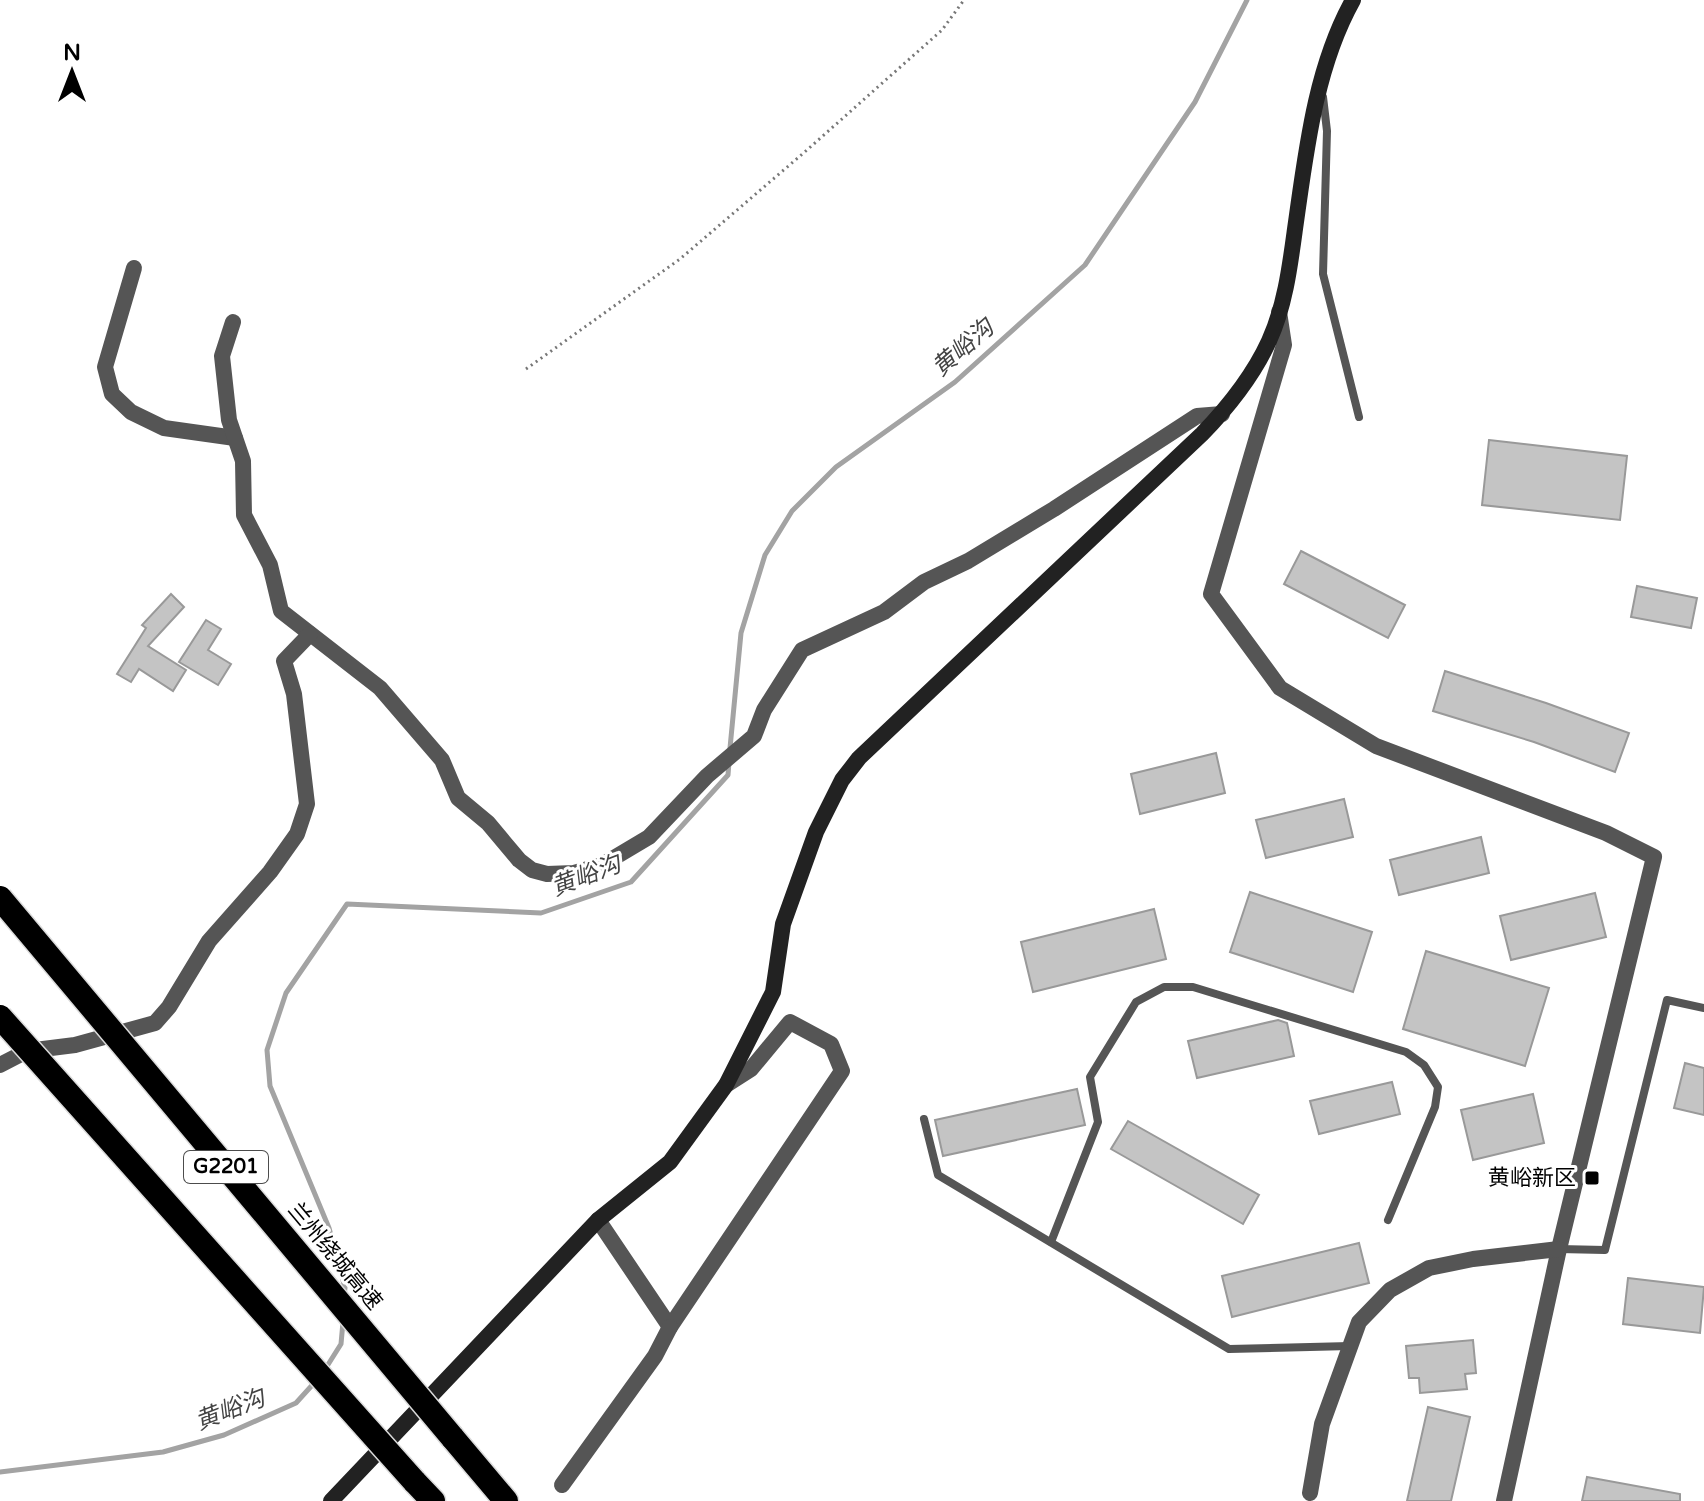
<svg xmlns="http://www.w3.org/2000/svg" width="1704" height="1501" viewBox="0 0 1704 1501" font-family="'Varela Round','Noto Sans SC',sans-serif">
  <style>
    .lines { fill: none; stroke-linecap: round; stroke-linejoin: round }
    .stream { stroke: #a3a3a3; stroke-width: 5 }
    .building { fill: #c4c4c4; stroke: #999; stroke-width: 2 }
    .highway-casing { stroke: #dbdbdb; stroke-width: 27 }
    .path { stroke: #777; stroke-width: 3; stroke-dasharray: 2 4; stroke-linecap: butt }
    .lane { stroke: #555; stroke-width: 8 }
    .street { stroke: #555; stroke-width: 16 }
    .secondary { stroke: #222; stroke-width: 16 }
    .highway { stroke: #000; stroke-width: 24 }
    .highway-bridge-casing { stroke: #dbdbdb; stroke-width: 27; stroke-linecap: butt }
    .highway-bridge { stroke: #000; stroke-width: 24 }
    .poi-dot { fill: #000; stroke: #fff; stroke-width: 3 }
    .labels { text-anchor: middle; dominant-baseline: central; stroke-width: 6; stroke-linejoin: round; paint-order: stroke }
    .shield { fill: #fff; stroke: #4c4c4c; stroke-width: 2 }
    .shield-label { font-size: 20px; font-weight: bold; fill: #000 }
    .poi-label { font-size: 22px; fill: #000; stroke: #fff; text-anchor: end }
    .street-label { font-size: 22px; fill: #000; stroke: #fff }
    .water-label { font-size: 24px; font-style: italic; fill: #444; stroke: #fff }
  </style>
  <rect width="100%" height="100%" fill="#fff"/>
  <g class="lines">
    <!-- stream -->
    <g class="stream">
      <polyline points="730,748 741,633 765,555 792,511 836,467 955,382 1085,265 1195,102 1247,0"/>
      <polyline points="344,1296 345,1288 329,1228 270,1086 267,1050 286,993 347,904 541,913 631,882 728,775 729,762"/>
      <polyline points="324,1371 341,1344 343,1322"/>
      <polyline points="0,1472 163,1452 224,1435 296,1403 315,1382"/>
    </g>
  </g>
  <!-- building -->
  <g class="building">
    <polygon points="1489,440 1627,456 1620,520 1482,505"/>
    <polygon points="1301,551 1405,605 1388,638 1284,584"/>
    <polygon points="1637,586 1697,598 1691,628 1631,617"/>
    <polygon points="171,594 184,607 148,646 186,670 173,691 139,669 131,682 117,674 146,628 142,625"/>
    <polygon points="206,620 221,629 208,650 231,664 218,685 179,662"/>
    <polygon points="1445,671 1546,703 1629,733 1615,772 1534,742 1433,711"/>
    <polygon points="1216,753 1225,793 1140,814 1131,774"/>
    <polygon points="1344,799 1353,837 1266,858 1256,820"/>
    <polygon points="1481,837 1489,873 1399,895 1390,860"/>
    <polygon points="1250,892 1372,932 1353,992 1230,952"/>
    <polygon points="1595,893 1606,937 1511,960 1500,916"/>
    <polygon points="1154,909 1166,959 1033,992 1021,942"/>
    <polygon points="1426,951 1549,988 1525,1066 1403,1029"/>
    <polygon points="1278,1020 1287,1023 1294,1056 1197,1078 1188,1041"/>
    <polygon points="1685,1063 1704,1068 1704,1115 1674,1108"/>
    <polygon points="1392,1082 1400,1114 1319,1134 1310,1101"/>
    <polygon points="1077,1089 1085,1125 943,1156 935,1120"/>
    <polygon points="1533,1094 1544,1143 1473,1160 1461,1110"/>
    <polygon points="1128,1121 1259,1195 1243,1224 1111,1149"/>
    <polygon points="1359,1243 1369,1283 1232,1317 1222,1276"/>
    <polygon points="1628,1278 1704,1287 1700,1333 1623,1324"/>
    <polygon points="1473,1340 1476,1373 1465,1374 1467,1389 1420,1393 1419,1378 1409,1378 1406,1346"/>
    <polygon points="1428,1407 1470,1417 1451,1501 1407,1501"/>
    <polygon points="1587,1477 1680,1494 1680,1501 1582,1501"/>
  </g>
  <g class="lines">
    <!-- highway casing -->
    <g class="highway-casing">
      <g id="highway">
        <polyline points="452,1437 506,1501"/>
        <polyline points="414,1481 433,1501"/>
      </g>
    </g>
    <!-- path -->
    <polyline class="path" points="526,369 680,259 807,150 942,30 964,0"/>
    <!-- lane -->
    <g class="lane">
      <polyline points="1323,97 1327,131 1323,274 1359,417"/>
      <polyline points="924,1119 938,1175 1229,1349 1350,1346"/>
      <polyline points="1051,1242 1098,1122 1090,1077 1136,1002 1164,987 1193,987 1406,1052 1424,1065 1438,1087 1435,1107 1388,1220"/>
      <polyline points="1559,1249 1605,1250 1667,1000 1704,1008"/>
    </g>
    <!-- street -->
    <g class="street">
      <polyline points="134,268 105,367 112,394 131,412 164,428 235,438"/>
      <polyline points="1279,312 1284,345 1211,594 1280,688 1376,746 1606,833 1654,857 1559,1249 1504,1501"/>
      <polyline points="233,322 222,356 229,420 243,461 244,515 270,565 281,611 380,688 442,760 458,798 488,823 519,860 532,870 547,874 574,873 602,865 649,837 707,776 754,736 764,710 802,650 884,612 924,582 968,561 1054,509 1197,416 1222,414"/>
      <polyline points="0,1065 27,1051 75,1045 155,1023 169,1007 209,941 270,872 297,834 307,804 294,694 284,661 310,634"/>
      <polyline points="598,1220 670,1327 842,1071 831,1044 790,1022 751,1069 726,1085"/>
      <polyline points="562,1485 655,1356 670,1327"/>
      <polyline points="1310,1493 1322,1424 1359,1322 1390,1290 1429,1268 1473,1259 1559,1249"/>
    </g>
    <!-- secondary -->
    <path class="secondary" d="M 331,1501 L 598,1220 L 670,1162 L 726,1085 L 773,992 L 783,924 L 816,832 L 842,780 L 859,758 L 1202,434 C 1229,406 1253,376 1269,341 C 1285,306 1290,266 1295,229 C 1306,152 1315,68 1353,0"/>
    <!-- highway -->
    <use href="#highway" class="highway"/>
    <!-- highway-bridge casing -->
    <g class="highway-bridge-casing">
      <g id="highway-bridge">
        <polyline points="0,898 452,1437"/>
        <polyline points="0,1017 414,1481"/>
      </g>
    </g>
    <!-- highway-bridge -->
    <use href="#highway-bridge" class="highway-bridge"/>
  </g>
  <!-- markers -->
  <rect class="poi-dot" x="1584" y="1170" width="16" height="16" rx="4"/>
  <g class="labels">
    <!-- shield labels -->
    <rect class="shield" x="184" y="1151" width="84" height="32" rx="6"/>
    <g class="shield-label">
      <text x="226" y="1167">G2201</text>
    </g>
    <!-- poi labels -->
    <g class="poi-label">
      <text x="1576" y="1178">黄峪新区</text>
    </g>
    <!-- street labels -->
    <g class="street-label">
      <text transform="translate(335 1256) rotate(50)">兰州绕城高速</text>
    </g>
    <!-- water labels -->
    <g class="water-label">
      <text transform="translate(963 348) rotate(-41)">黄峪沟</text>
      <text transform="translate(586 876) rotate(-21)">黄峪沟</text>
      <text transform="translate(230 1410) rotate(-21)">黄峪沟</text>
    </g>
  </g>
  <!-- north arrow -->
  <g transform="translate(72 72)" stroke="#ffffff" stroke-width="6" paint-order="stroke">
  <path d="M0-6L14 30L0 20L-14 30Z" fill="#000000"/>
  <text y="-12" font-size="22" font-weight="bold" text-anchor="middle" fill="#000000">N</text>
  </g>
</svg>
